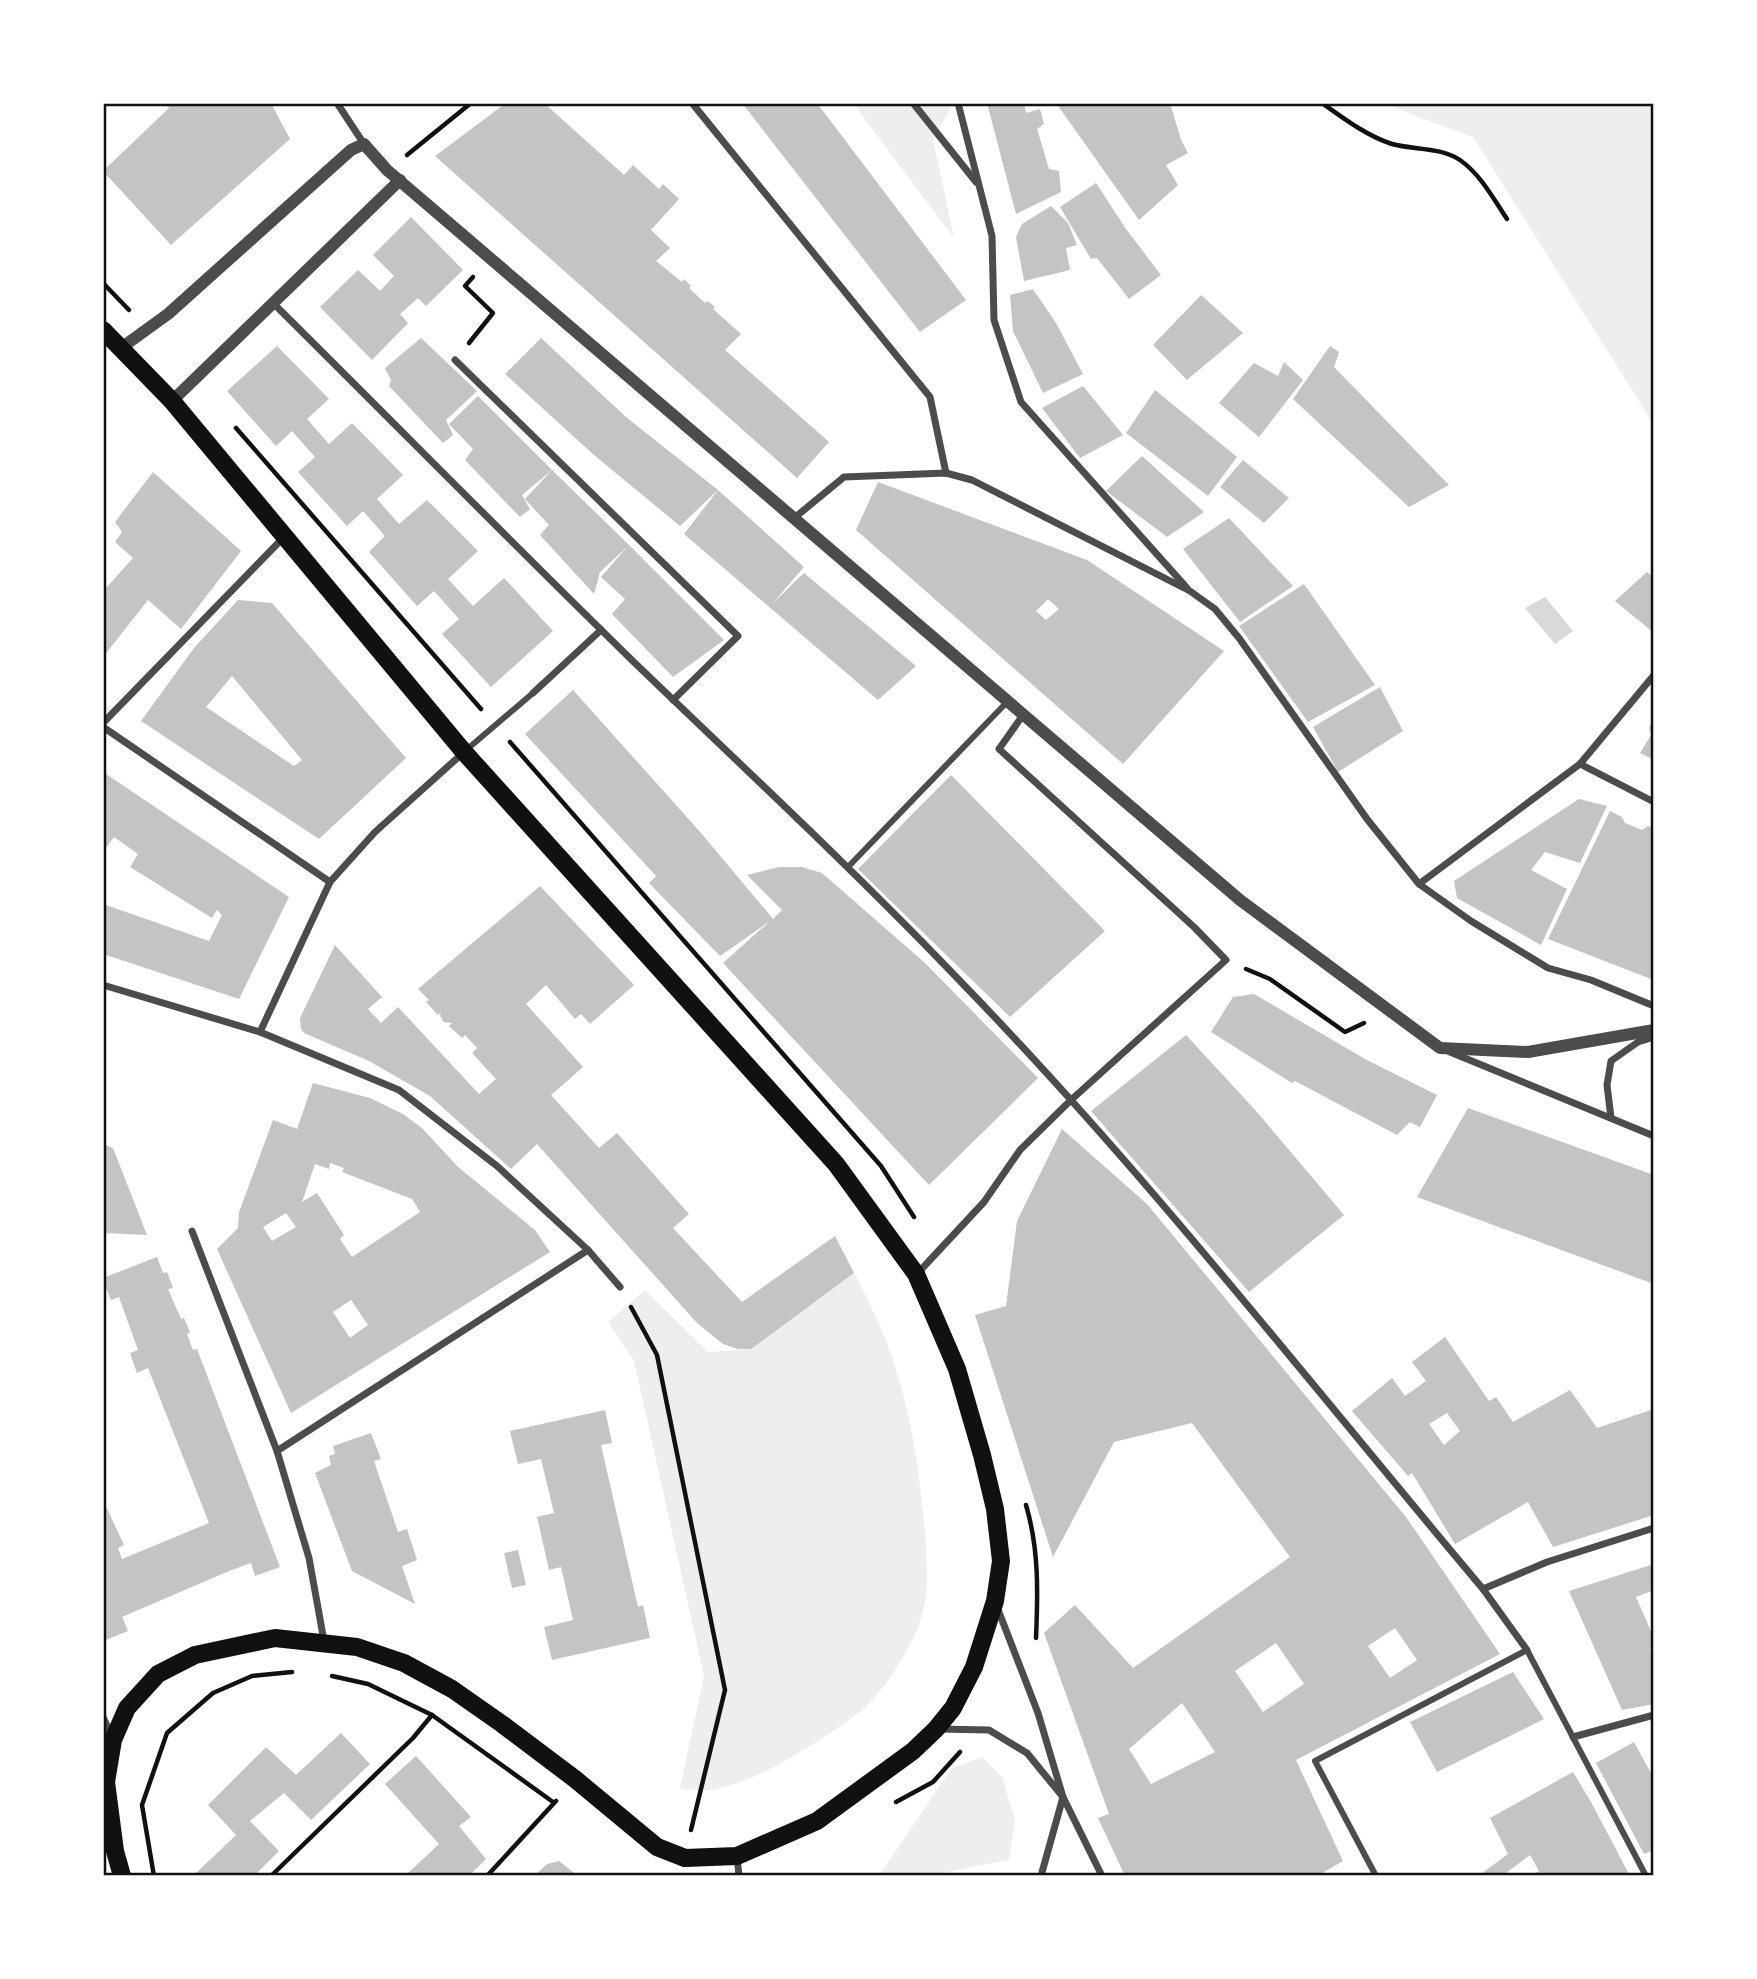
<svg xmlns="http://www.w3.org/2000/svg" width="1757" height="1979" viewBox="0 0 1757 1979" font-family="'Fira Sans',sans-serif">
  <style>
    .green { fill: #eee }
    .water { fill: #d9d9d9 }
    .building { fill: #c4c4c4; fill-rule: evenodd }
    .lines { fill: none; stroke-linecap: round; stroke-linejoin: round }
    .path { stroke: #111; stroke-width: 4.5 }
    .pedestrian { stroke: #4c4c4c; stroke-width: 6 }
    .minor { stroke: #4c4c4c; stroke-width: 7 }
    .tertiary { stroke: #4c4c4c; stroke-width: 12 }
    .primary { stroke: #111; stroke-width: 18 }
    .neatline { fill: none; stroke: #111; stroke-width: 2.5 }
  </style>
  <rect width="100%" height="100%" fill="#fff"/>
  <!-- green -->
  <g class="green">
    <polygon points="853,103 954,103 933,139 954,238"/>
    <polygon points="1381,103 1654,103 1654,425 1473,137"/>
    <path d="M 854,1273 C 863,1291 872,1308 880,1326 C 908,1390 919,1464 925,1533 C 927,1567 931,1594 918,1627 C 907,1654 884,1691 862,1710 C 848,1722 832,1731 818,1741 C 788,1760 743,1787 707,1790 C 698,1790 689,1789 680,1789 L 704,1676 L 634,1361 L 608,1322 L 645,1290 L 708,1352 L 751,1349 Z"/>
    <polygon points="982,1757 1002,1777 1015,1820 1009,1860 926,1876 879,1876 951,1769"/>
  </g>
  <!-- water -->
  <polygon class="water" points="1545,597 1573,631 1555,644 1525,608"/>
  <!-- building -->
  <g class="building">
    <polygon points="165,103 271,103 290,139 171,245 103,171 169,108"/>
    <polygon points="506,103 544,103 624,175 633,165 659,189 663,184 679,199 651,230 670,248 656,261 682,282 684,279 691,286 689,288 705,303 708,301 715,307 713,309 741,334 725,350 829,442 797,478 435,156"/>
    <polygon points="742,103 817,103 966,300 920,332"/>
    <polygon points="987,103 1024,103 1026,113 1040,109 1044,124 1037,129 1049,169 1059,171 1061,192 1016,214"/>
    <polygon points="1056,103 1170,103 1181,140 1188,153 1166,165 1178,185 1139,220"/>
    <polygon points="1096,183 1126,229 1161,275 1129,299 1097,258 1091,259 1060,207"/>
    <polygon points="1051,206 1068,223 1077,245 1066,248 1070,270 1024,281 1016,237 1022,224"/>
    <polygon points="411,217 463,270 426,306 418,298 400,314 408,323 372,360 320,307 358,270 380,291 394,276 373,255"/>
    <polygon points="1033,289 1056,323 1083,374 1043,393 1013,331 1010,295"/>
    <polygon points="1201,295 1243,333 1187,380 1153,345"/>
    <polygon points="421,338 477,391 446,420 453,435 443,443 389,386 391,380 385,368"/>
    <polygon points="541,338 626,417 718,490 804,567 772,604 804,573 916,666 878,700 684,534 718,490 680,526 594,455 505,374"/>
    <polygon points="277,346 329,399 307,419 329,444 352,423 403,475 377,499 399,524 427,500 478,551 448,579 473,606 504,578 553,631 491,687 442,634 459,619 434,591 417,606 369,552 385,536 363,511 347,526 298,472 315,457 292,431 276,446 227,391"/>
    <polygon points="1330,346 1339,352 1334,367 1449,485 1409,507 1293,399"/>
    <polygon points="1284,362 1303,380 1259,437 1219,403 1254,363 1278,376"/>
    <polygon points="1083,386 1123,435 1080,458 1042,408"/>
    <polygon points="1155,390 1237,457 1208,496 1126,433"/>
    <polygon points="478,396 552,470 522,495 530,509 520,517 465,460 473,449 449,424"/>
    <polygon points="1142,456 1204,512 1167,537 1106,491"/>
    <polygon points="1243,460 1289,498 1264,523 1220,487"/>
    <polygon points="552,470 629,545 724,640 673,677 612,614 625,599 601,577 627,547 600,572 594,594 540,535 549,525 525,499"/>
    <polygon points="153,472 241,551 181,629 148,600 103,657 103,586 106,588 133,558 115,542 122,532 115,522"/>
    <path d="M 878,482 L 1087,560 L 1224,651 L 1123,764 L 856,530 ZM 1048,599 L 1059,609 L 1046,620 L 1036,611 Z"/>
    <polygon points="1229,518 1293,586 1240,622 1183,549"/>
    <polygon points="1647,572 1654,578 1654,633 1615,601"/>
    <polygon points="1304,584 1375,685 1308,722 1239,626"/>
    <path d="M 238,600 L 272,603 L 406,758 L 319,839 L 141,721 L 194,648 ZM 232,676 L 302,760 L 294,766 L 206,707 Z"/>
    <polygon points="1380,687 1403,731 1338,772 1313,727"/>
    <polygon points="573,690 701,833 773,919 782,910 747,875 779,867 802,867 822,873 925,963 1038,1078 929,1185 723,963 770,921 720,956 649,883 656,876 525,734"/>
    <polygon points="1654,717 1654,760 1640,753 1651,735 1649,728"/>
    <polygon points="103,772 289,897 239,999 103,954 103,904 209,941 222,915 217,910 212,918 130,867 138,854 114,837 103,852"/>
    <polygon points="951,775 1105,931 1010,1017 858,869"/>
    <polygon points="1579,799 1607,806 1580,863 1545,852 1531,870 1567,889 1541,945 1457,898 1454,881"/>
    <polygon points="1610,811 1622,817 1625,823 1642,830 1648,826 1654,829 1654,975 1651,979 1548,939"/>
    <polygon points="540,886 634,985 590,1024 581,1014 575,1019 546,985 526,1004 583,1067 551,1095 599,1148 617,1133 689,1214 673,1228 742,1302 835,1236 854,1273 751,1349 738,1349 723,1344 697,1323 537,1144 511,1169 430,1096 369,1061 304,1033 301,1029 300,1018 335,945 382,997 368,1009 381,1023 398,1007 479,1094 496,1079 472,1053 477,1048 465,1035 462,1038 449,1026 452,1023 444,1022 440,1016 441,1012 438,1015 426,1002 429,1000 418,989"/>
    <polygon points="1254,994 1365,1059 1437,1095 1420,1127 1410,1122 1397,1135 1295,1081 1292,1083 1211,1032 1233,997"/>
    <polygon points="1186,1035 1257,1112 1344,1215 1249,1292 1091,1111"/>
    <path d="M 313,1083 L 370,1098 L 403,1114 L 423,1129 L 458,1167 L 535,1230 L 550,1252 L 291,1413 L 217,1249 L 238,1228 L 239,1212 L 273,1120 L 297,1129 ZM 330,1163 L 344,1168 L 342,1172 L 412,1199 L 420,1212 L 352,1257 L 340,1239 L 344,1235 L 317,1193 L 302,1202 L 315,1164 L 329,1169 ZM 286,1213 L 296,1227 L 272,1241 L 263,1227 ZM 351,1300 L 368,1325 L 350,1338 L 333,1312 Z"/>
    <polygon points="1468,1108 1654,1175 1654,1284 1417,1197"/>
    <path d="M 1062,1129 L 1147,1204 L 1406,1517 L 1500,1654 L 1296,1760 L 1343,1861 L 1317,1876 L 1125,1876 L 1098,1818 L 1109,1814 L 1044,1633 L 1075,1605 L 1133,1668 L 1290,1557 L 1192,1423 L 1114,1442 L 1053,1557 L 975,1315 L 1006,1306 L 1017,1221 ZM 1395,1628 L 1417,1660 L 1390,1678 L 1368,1646 ZM 1276,1643 L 1304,1684 L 1263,1712 L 1235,1671 ZM 1182,1703 L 1215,1752 L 1151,1784 L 1129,1749 Z"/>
    <polygon points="103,1144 113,1148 147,1235 103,1233"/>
    <polygon points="157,1257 163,1273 167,1272 173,1288 168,1289 181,1319 184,1318 190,1332 187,1334 193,1350 197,1349 280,1567 255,1576 251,1563 229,1571 122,1617 128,1631 103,1641 103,1500 124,1545 118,1548 122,1559 209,1523 148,1368 137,1373 130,1353 138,1350 119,1297 111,1300 103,1281 103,1278"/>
    <path d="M 1445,1337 L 1489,1401 L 1496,1397 L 1513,1422 L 1570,1390 L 1597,1428 L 1654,1409 L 1654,1515 L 1553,1547 L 1528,1502 L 1455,1544 L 1412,1473 L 1408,1476 L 1352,1411 L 1392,1378 L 1405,1396 L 1426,1381 L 1412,1362 ZM 1447,1413 L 1460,1431 L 1444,1445 L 1429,1424 Z"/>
    <polygon points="605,1410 612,1443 601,1445 638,1607 643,1605 650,1638 552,1660 544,1627 573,1620 561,1567 549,1570 537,1517 554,1513 541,1459 518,1464 510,1431"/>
    <polygon points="371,1433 381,1459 374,1461 398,1532 407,1529 417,1560 402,1566 415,1604 352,1571 315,1473 331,1465 329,1456 335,1454 333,1446"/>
    <polygon points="518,1550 526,1585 512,1588 504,1553"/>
    <polygon points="1654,1564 1654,1590 1636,1597 1654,1638 1654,1647 1650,1649 1654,1661 1654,1704 1622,1710 1569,1591"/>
    <polygon points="1513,1672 1544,1719 1437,1772 1410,1722"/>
    <polygon points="341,1733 370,1764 311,1820 284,1793 250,1821 279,1851 254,1876 193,1876 236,1835 208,1805 266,1747 296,1775"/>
    <polygon points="1634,1742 1654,1779 1654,1850 1644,1854 1596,1763"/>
    <polygon points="416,1756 471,1817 459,1826 486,1859 469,1876 405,1876 439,1844 385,1784"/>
    <polygon points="1573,1772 1591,1802 1630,1876 1531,1876 1539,1871 1530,1855 1502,1876 1478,1876 1508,1854 1490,1818"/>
    <polygon points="559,1861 578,1876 534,1876 547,1864"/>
  </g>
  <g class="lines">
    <!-- path -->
    <g class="path">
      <path d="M 1322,103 C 1343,118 1367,136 1392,144 C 1413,150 1441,147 1460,160 C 1481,175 1493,198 1507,219"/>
      <polyline points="407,155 471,103"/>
      <polyline points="103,283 129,310"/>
      <polyline points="469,343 493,313 465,286 473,277"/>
      <polyline points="236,428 481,709"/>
      <polyline points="510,742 881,1166 914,1217"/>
      <polyline points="1246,969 1270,979 1345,1032 1364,1023"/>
      <polyline points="631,1307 657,1355 725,1690 691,1830"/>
      <path d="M 1026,1505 C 1039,1549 1038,1592 1036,1638"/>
      <polyline points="332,1676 368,1684 432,1715 553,1802"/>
      <polyline points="896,1802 933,1782 960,1752"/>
      <polyline points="154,1876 142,1805 167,1733 213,1693 252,1676 292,1672"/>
      <polyline points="271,1876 413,1738 432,1715"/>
      <polyline points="487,1876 556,1801"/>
    </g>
    <!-- pedestrian -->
    <g class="pedestrian">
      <polyline points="465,751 533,693"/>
      <polyline points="848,867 1008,701"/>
      <polyline points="1376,1876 1315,1761 1527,1650 1646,1876"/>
    </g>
    <!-- minor -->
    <g class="minor">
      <polyline points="337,103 364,144"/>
      <polyline points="692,103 930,397 946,473"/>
      <polyline points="913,103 976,182"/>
      <polyline points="958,103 992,236 994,320 1021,402 1187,588"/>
      <path d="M 273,303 C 395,424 515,546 638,666 C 747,771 858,874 962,983 C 1148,1175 1311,1385 1483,1589 L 1527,1650"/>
      <polyline points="455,360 738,636 673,700"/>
      <polyline points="793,519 844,477 946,473 972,480 1190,591 1215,609 1239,638 1367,819 1419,884 1471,921 1548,968 1591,980 1654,1006"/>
      <polyline points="533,693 601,630"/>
      <polyline points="103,723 283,538"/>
      <polyline points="103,727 330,882"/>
      <polyline points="1580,764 1654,802"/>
      <polyline points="1419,884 1580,764 1654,675"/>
      <polyline points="103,985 260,1032 399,1090 497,1166 588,1250 620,1287"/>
      <polyline points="260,1032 330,882 375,832 464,752"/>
      <polyline points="1450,1052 1654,1136"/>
      <polyline points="1611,1118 1607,1085 1611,1061 1638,1042 1654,1037"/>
      <polyline points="192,1231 277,1451 309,1558 324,1641"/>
      <polyline points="917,1274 984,1202 1020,1150 1071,1100 1226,960 1194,927 999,749 1023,715"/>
      <polyline points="277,1451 588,1250"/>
      <polyline points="1483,1589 1547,1562 1654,1528"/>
      <polyline points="997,1607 1038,1713 1063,1797 1102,1876"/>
      <polyline points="103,1717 111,1735"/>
      <polyline points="938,1729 989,1730 1027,1753 1063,1797 1041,1876"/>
      <polyline points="1573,1737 1654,1715"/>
      <polyline points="737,1856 739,1876"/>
    </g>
    <!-- tertiary -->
    <g class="tertiary">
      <polyline points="121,348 168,314 351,150 364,144 387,170 1240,900 1440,1048 1528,1052 1654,1030"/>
      <polyline points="172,401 400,180"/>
    </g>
    <!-- primary -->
    <polyline class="primary" points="103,330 172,401 464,752 836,1164 916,1274 957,1369 982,1455 995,1509 1001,1561 995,1601 974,1667 953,1708 936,1729 913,1751 817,1821 737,1856 685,1858 657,1847 575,1779 502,1724 452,1689 404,1663 357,1647 275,1638 195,1655 158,1674 127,1708 113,1740 106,1782 115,1851 122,1876"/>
  </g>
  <!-- border -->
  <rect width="1757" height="1979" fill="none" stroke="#ffffff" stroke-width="210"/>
  <rect x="105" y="105" width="1547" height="1769" class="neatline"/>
</svg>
